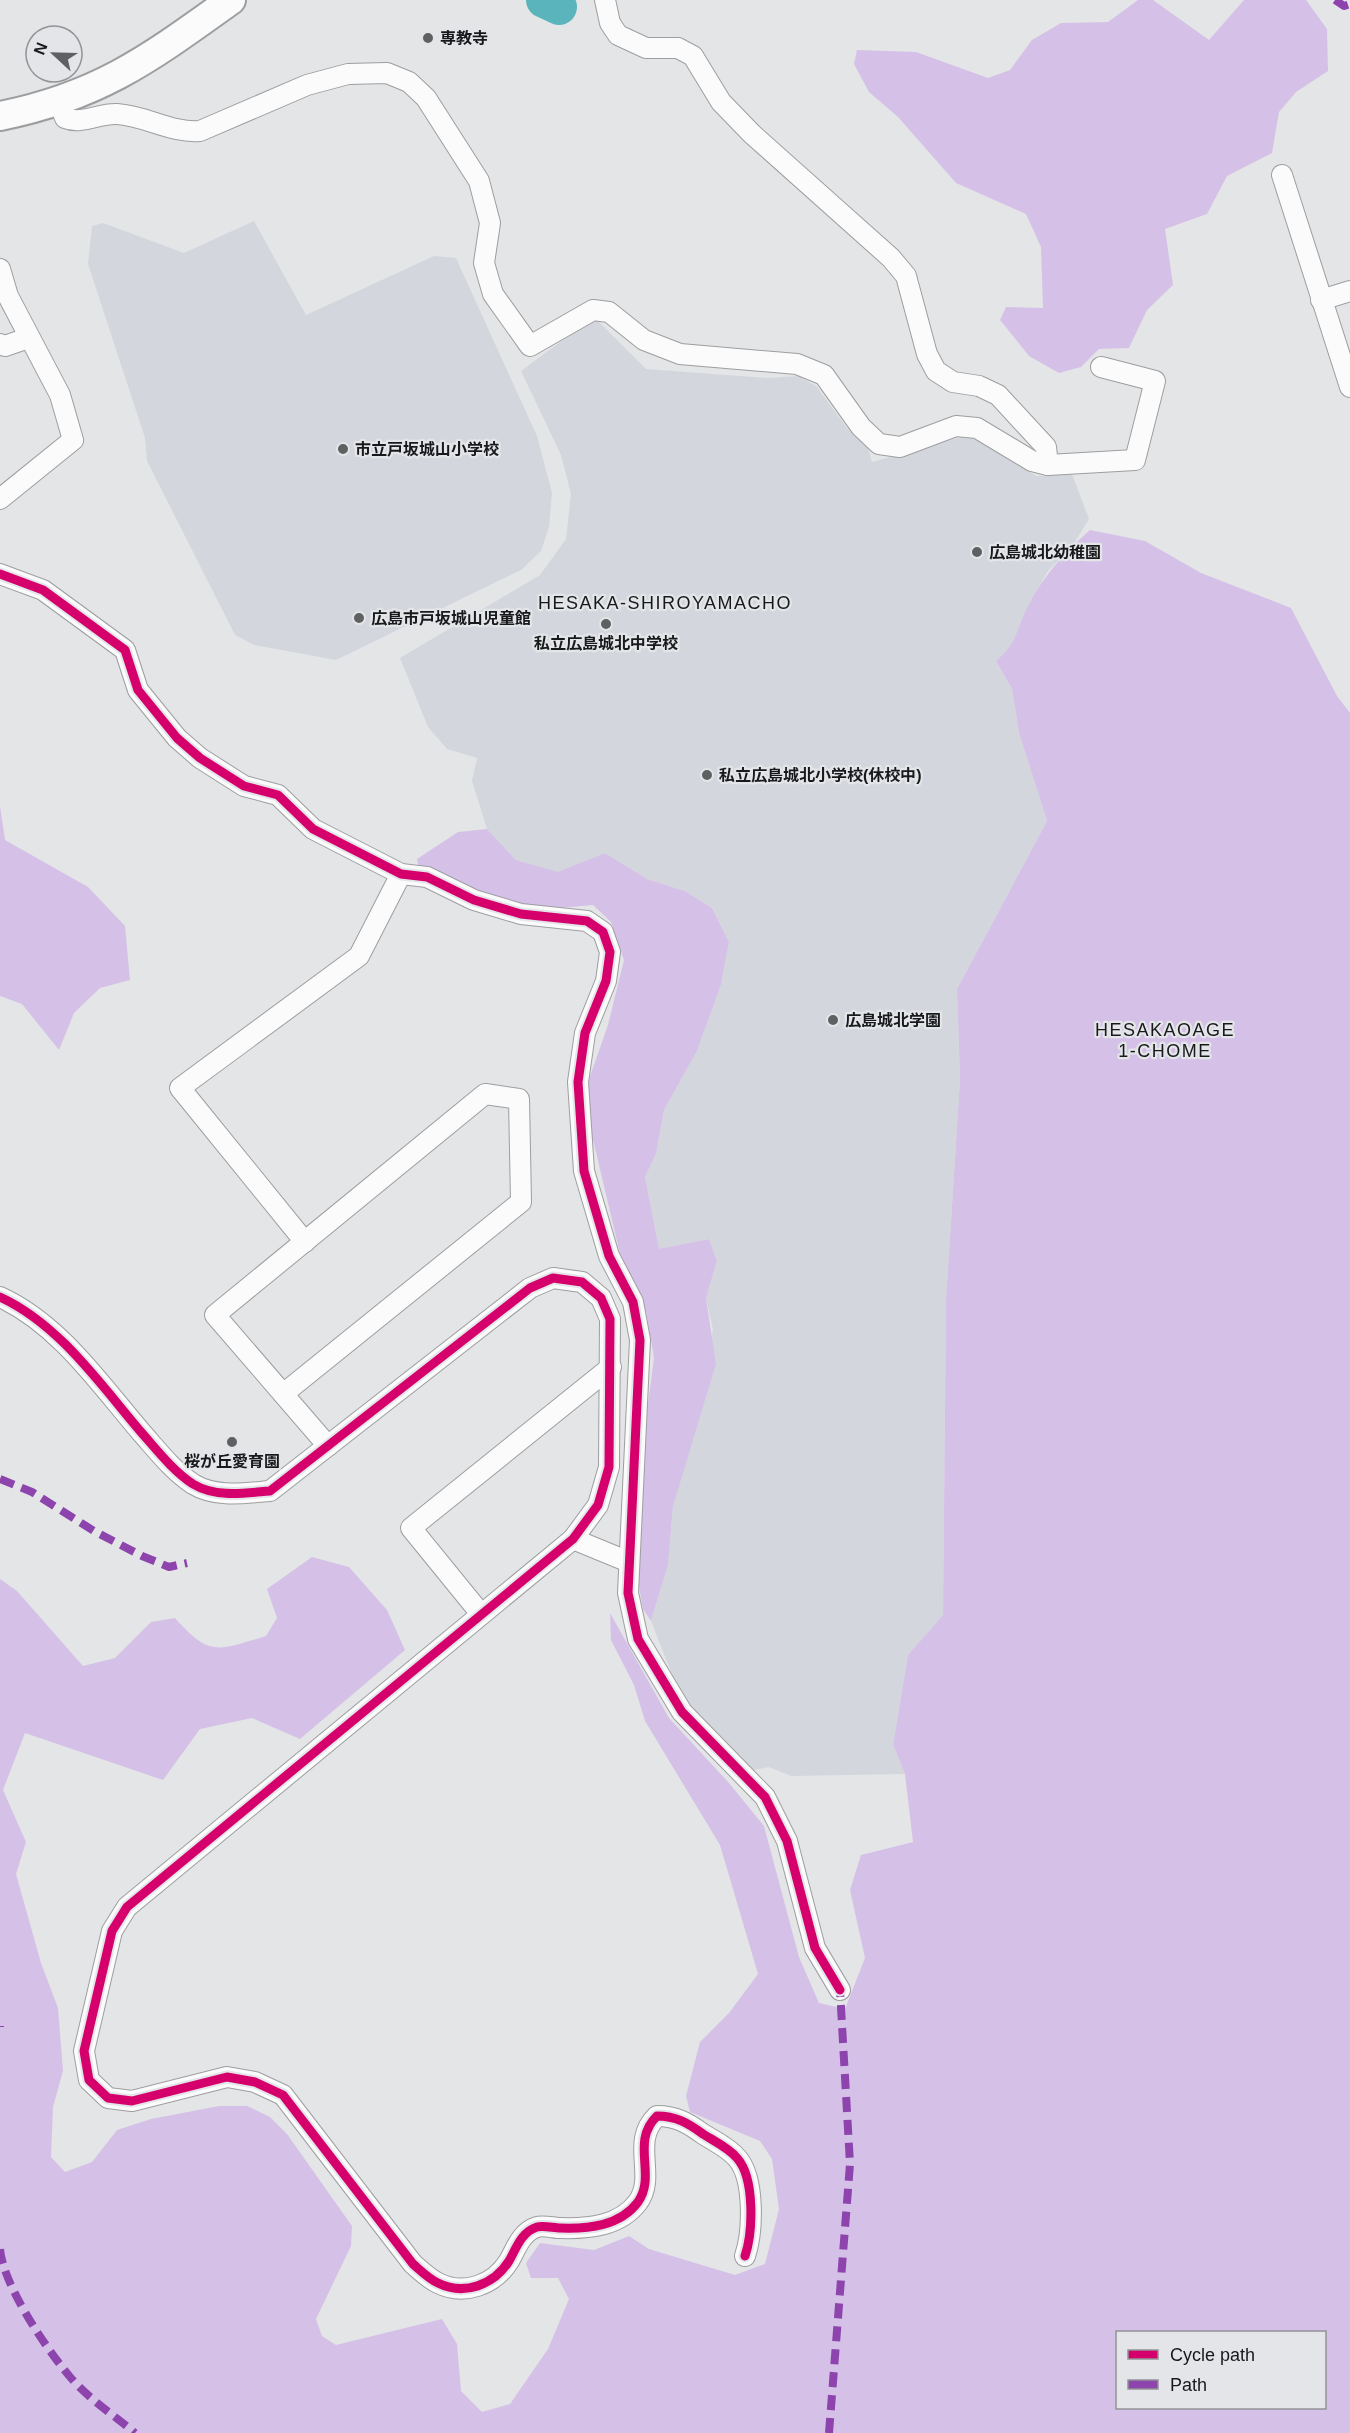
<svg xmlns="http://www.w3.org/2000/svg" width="1350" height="2433" viewBox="0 0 1350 2433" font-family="Arial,'Noto Sans JP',sans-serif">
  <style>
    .built { fill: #d3d7dd }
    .forest { fill: #d5c1e7; fill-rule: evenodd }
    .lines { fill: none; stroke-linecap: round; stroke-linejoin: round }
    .river { stroke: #5ab4bb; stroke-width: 36 }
    .minor-casing { stroke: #9d9ea0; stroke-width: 22 }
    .secondary-casing { stroke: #9d9ea0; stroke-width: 32 }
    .minor { stroke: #fbfbfb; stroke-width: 20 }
    .secondary { stroke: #fbfbfb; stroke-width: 28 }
    .quiet { stroke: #8e44ad; stroke-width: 8; stroke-dasharray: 15 8; stroke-linecap: butt }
    .cycleway-casing { stroke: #e3e5e8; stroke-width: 13 }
    .cycleway { stroke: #d6006c; stroke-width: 9 }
    .poi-dot { fill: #5f6062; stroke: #e3e5e8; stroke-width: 2 }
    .labels { text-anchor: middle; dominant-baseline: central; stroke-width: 4.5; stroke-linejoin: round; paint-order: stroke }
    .poi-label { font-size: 16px; font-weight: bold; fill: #18191a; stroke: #e3e5e8; text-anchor: start }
    .neighbourhood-label { font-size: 18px; letter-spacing: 1.5px; fill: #18191a; stroke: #e3e5e8 }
  </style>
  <rect width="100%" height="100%" fill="#e4e5e7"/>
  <!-- built -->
  <g class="built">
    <polygon points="254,221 306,315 434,256 456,258 537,436 552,493 549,527 541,551 521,570 336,660 254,645 235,635 147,461 145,438 88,264 92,226 103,223 184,253"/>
    <polygon points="594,317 646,369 768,378 798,376 816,386 847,428 868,448 872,462 965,436 979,440 1036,476 1072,474 1089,519 1073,545 1048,571 1027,608 1012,647 996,661 1012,689 1019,733 1047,821 957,989 960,1080 946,1300 943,1615 908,1655 893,1745 905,1774 791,1776 769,1767 754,1770 695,1716 675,1682 651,1621 668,1565 673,1506 713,1330 706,1298 717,1261 709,1239 659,1250 645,1177 656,1154 664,1110 697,1051 721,985 729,942 712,908 685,891 647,879 605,853 558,873 516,860 487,829 472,781 477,758 447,749 428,727 400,658 540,575 566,539 571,494 561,455 521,371"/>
  </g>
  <!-- forest -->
  <g class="forest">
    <polygon points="1138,0 1153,0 1209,40 1244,0 1306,0 1327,29 1328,71 1296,92 1279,112 1272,153 1227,176 1207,214 1165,229 1173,285 1147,310 1129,348 1099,349 1081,367 1059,373 1029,356 1000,320 1006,307 1043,308 1041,247 1026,214 956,183 898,117 869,92 854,64 857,50 916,52 988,78 1010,70 1032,40 1061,23 1108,22"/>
    <path d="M 1090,530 L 1145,541 L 1201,573 L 1291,608 L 1337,696 L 1350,713 L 1350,2433 L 0,2433 L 0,1579 L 17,1591 L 83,1666 L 115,1658 L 151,1622 L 175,1618 C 210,1658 219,1650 266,1636 L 277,1618 L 267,1589 L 312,1557 L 349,1567 L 387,1610 L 405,1650 L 300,1739 L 252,1718 L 200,1729 L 163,1780 L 25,1733 L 3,1790 L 26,1842 L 16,1874 L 41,1963 L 58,2008 L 63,2071 L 53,2107 L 51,2157 L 65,2172 L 92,2162 L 117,2130 L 151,2119 L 219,2106 L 247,2106 L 270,2117 L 287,2134 L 352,2226 L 351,2246 L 316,2319 L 322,2336 L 336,2345 L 442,2319 L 457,2344 L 461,2391 L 482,2412 L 510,2404 L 548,2349 L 569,2299 L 558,2278 L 531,2278 L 526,2263 L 540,2243 L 594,2250 L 629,2236 L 649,2249 L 735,2275 L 765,2264 L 779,2209 L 772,2159 L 760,2141 L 690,2112 L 686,2096 L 700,2042 L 729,2013 L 758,1974 L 720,1845 L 645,1721 L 634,1685 L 611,1640 L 610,1613 L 669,1718 L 729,1783 L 764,1826 L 799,1957 L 819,2003 L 845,2009 L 865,1958 L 850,1890 L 861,1855 L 913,1842 L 905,1774 L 893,1745 L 908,1655 L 943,1615 L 946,1300 L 960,1080 L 957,989 L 1047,821 L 1019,733 L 1012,689 L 996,661 C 1019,641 1015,631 1028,606 C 1044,575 1064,553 1090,530 ZM 1324,2332 L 1324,2408 L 1118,2408 L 1118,2332 Z"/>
    <polygon points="0,806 5,840 88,887 125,926 130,980 100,988 74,1013 59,1050 22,1004 0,996"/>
    <polygon points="487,829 516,860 558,872 605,853 647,879 685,891 712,908 729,942 721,985 697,1051 664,1110 656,1154 645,1177 659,1249 709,1239 717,1261 706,1298 716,1364 673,1506 668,1565 651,1621 643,1609 637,1576 642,1511 644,1434 654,1358 646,1311 620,1254 591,1131 588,1082 608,1025 624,960 611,922 593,905 550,909 493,900 420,873 417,859 458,832"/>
  </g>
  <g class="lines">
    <!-- river -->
    <polyline class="river" points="544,0 559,7"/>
    <!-- minor casing -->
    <g class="minor-casing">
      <g id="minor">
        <polyline points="605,0 610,23 618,35 646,48 678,48 693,56 721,102 752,134 891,258 906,276 927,354 936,371 953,382 979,386 998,395 1046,447 1048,465"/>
        <path d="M 59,102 L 65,118 C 82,125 99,113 117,114 C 147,116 170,133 200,131 L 307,85 L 348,74 L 387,73 L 409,82 L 426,98 L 479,181 L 490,223 L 484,263 L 493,294 L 530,346 L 593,310 L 609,312 L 644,340 L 680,354 L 797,364 L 824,375 L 861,427 L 879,444 L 900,447 L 956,426 L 977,428 L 1032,461 L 1048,465 L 1135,460 L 1155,381 L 1101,367"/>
        <polyline points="1282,175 1350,387"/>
        <polyline points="0,269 8,296 60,395 73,440 0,499"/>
        <polyline points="1321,300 1350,291"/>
        <polyline points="0,344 5,346 28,338"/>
        <polyline points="0,574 43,590 125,650 138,690 177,738 200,758 244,786 278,795 313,829 401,874 427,877 474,900 521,914 587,921 603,932 610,952 606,981 585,1033 578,1082 584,1171 609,1256 633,1302 640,1340 628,1593 638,1639 682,1712 765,1797 787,1841 815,1948 840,1990"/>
        <polyline points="305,1242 180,1088 359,956 401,874"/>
        <path d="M 0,1297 C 59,1324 100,1384 141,1432 C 157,1450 173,1471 193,1484 C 216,1498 245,1493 270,1491 L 530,1288 L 553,1278 L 582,1282 L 601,1298 L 610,1319 L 609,1467 L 598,1505 L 573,1539 L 127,1907 L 112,1931 L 84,2051 L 89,2080 L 108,2098 L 132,2101 L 227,2077 L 255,2082 L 283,2095 L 413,2264 C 420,2270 429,2279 438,2283 C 464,2296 494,2285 509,2261 C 516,2249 521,2232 537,2227 C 543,2225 554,2228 560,2228 C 589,2229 620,2226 638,2202 C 657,2175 630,2142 657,2116 C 676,2116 688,2123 703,2134 C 714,2141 729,2148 737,2158 C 755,2178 753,2232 745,2256"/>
        <polyline points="283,1394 521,1202 519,1099 485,1094 215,1315 328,1446"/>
        <polyline points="573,1539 629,1562"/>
        <polyline points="481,1614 411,1528 611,1367"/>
      </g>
    </g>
    <!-- secondary casing -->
    <g class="secondary-casing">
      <path id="secondary" d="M 0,116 C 100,96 150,58 231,0"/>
    </g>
    <!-- minor -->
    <use href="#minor" class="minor"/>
    <!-- secondary -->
    <use href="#secondary" class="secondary"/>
    <!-- quiet -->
    <g class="quiet">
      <polyline points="1335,0 1344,6 1350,4"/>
      <polyline points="0,1479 32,1492 94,1531 142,1556 169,1567 187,1563"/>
      <polyline points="0,2026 0,2027"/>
      <path d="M 0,2249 C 3,2285 47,2350 71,2378 C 89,2399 115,2416 135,2433"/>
      <polyline points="829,2433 850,2164 840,1990"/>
    </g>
    <!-- cycleway casing -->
    <g class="cycleway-casing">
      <g id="cycleway">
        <polyline points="0,574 43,590 125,650 138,690 177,738 200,758 244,786 278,795 313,829 401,874 427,877 474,900 521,914 587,921 603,932 610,952 606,981 585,1033 578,1082 584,1171 609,1256 633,1302 640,1340 628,1593 638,1639 682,1712 765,1797 787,1841 815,1948 840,1990"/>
        <path d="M 0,1297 C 59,1324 100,1384 141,1432 C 157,1450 173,1471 193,1484 C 216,1498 245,1493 270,1491 L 530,1288 L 553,1278 L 582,1282 L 601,1298 L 610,1319 L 609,1467 L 598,1505 L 573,1539 L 127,1907 L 112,1931 L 84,2051 L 89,2080 L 108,2098 L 132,2101 L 227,2077 L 255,2082 L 283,2095 L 413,2264 C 420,2270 429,2279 438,2283 C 464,2296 494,2285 509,2261 C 516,2249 521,2232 537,2227 C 543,2225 554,2228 560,2228 C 589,2229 620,2226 638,2202 C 657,2175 630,2142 657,2116 C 676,2116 688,2123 703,2134 C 714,2141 729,2148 737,2158 C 755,2178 753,2232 745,2256"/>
      </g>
    </g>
    <!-- cycleway -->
    <use href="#cycleway" class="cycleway"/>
  </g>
  <!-- markers -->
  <g class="poi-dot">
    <circle cx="428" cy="38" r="6"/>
    <circle cx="343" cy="449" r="6"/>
    <circle cx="977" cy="552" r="6"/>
    <circle cx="359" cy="618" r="6"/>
    <circle cx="606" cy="624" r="6"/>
    <circle cx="707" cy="775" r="6"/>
    <circle cx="833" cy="1020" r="6"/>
    <circle cx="232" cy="1442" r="6"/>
  </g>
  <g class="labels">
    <!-- poi labels -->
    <g class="poi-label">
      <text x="440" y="38">専教寺</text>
      <text x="355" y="449">市立戸坂城山小学校</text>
      <text x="989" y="552">広島城北幼稚園</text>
      <text x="371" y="618">広島市戸坂城山児童館</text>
      <text x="606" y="643" text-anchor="middle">私立広島城北中学校</text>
      <text x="719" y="775">私立広島城北小学校(休校中)</text>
      <text x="845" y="1020">広島城北学園</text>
      <text x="232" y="1461" text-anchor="middle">桜が丘愛育園</text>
    </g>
    <!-- neighbourhood labels -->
    <g class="neighbourhood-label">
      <text x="665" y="603">HESAKA-SHIROYAMACHO</text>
      <text x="1165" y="1030">HESAKAOAGE<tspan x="1165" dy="21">1-CHOME</tspan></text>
    </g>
  </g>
  <!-- legend -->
  <rect x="1116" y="2331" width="210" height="78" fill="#e3e5e8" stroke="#929396" stroke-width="1.5"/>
  <rect x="1128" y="2350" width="30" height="9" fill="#d6006c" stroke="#929396" stroke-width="1.5"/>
  <text x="1170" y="2361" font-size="18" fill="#18191a">Cycle path</text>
  <rect x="1128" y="2380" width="30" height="9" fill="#8e44ad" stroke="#929396" stroke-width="1.5"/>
  <text x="1170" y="2391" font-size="18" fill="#18191a">Path</text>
  <!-- north arrow -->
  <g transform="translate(54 54) rotate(292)"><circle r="28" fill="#e3e5e8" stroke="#929396" stroke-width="1.5"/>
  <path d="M0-4.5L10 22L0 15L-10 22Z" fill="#5f6062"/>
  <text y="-9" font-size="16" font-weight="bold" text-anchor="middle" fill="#18191a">N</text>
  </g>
</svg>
